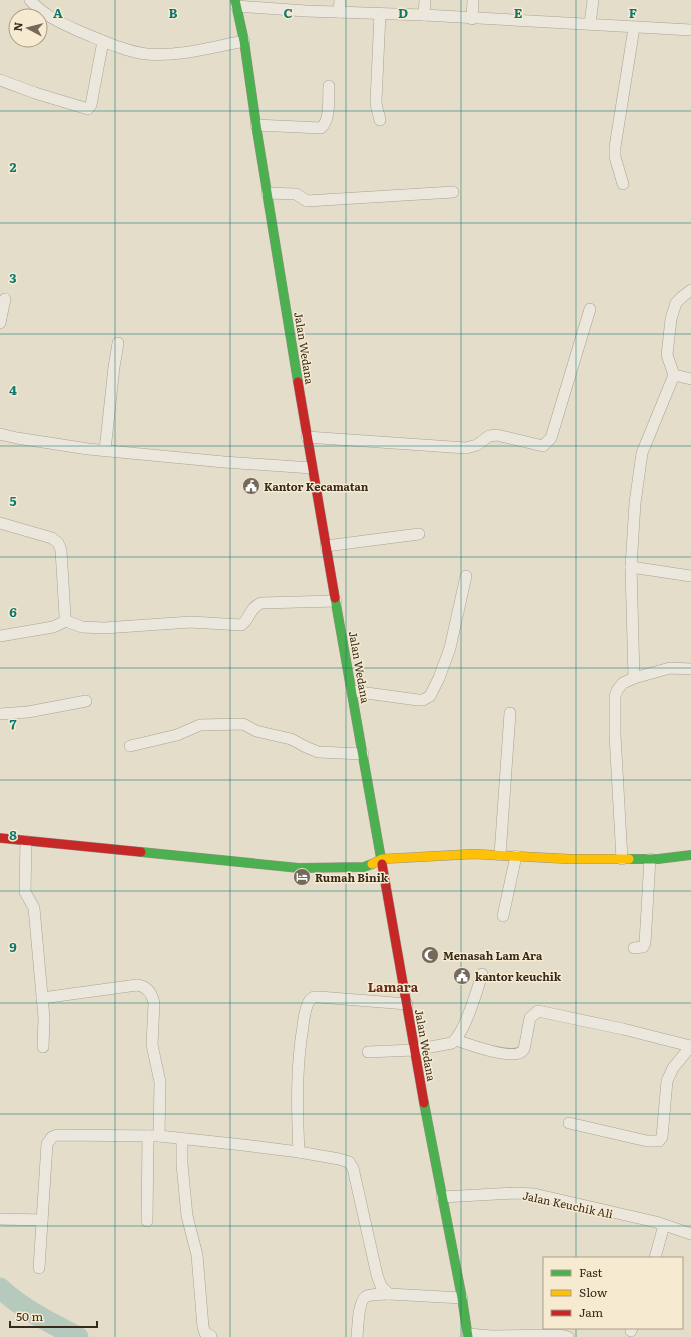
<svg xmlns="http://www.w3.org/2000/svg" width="691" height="1337" viewBox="0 0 691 1337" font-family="Literata,serif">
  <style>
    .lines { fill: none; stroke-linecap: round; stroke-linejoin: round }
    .river { stroke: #b6c9bd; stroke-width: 21 }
    .street-casing { stroke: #a9a294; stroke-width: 12 }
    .fast-casing { stroke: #999184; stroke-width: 10 }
    .slow-casing { stroke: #999184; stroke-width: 10 }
    .jam-casing { stroke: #999184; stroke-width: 10 }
    .street { stroke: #ece7dd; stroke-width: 11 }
    .fast { stroke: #4caf50; stroke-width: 9 }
    .slow { stroke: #ffc107; stroke-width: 9 }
    .jam { stroke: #c62828; stroke-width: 9 }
    .grid { fill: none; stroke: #0f766e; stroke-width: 1; stroke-opacity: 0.55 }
    .labels { text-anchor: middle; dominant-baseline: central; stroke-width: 3; stroke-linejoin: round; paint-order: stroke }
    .street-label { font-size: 11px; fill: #372a1d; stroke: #f6ebd0 }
    .poi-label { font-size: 11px; font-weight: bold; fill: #372a1d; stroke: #f6ebd0; text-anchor: start }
    .quarter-label { font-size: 13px; font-weight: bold; fill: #652c1b; stroke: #f6ebd0 }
    .grid-label { font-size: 13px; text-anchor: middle; font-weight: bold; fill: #0f766e; stroke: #f6ebd0; stroke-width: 3; stroke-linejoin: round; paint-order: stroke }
  </style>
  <rect width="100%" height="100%" fill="#e4ddca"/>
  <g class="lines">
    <!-- river -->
    <path class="river" d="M 0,1288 C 21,1308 52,1324 78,1337"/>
    <!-- street casing -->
    <g class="street-casing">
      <g id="street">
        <path d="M 30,0 C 44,16 63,24 81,32 C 101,40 126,52 147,54 C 179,57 213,47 244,41"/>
        <polyline points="236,6 306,11 424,15 691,30"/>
        <polyline points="339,12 340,0"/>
        <polyline points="424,15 425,0"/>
        <polyline points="472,19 473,0"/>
        <polyline points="590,24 593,0"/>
        <polyline points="0,80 35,93 88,109 91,105 103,41"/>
        <path d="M 380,120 C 379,114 376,108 376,101 L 380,14"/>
        <path d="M 256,125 L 321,128 C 331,120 328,98 329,86"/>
        <polyline points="623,184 615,157 615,147 634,28"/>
        <polyline points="267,193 296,194 307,201 453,192"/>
        <polyline points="0,323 5,299"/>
        <polyline points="674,375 691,379"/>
        <polyline points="0,434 17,438 88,449 224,462 312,468"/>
        <polyline points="307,437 466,448 477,445 489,436 497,435 543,446 551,438 590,309"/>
        <polyline points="105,450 114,367 118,343"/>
        <path d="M 0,523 L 52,538 L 58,543 L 61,550 L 65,616 L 66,621 L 82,627 L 104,628 L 191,622 L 241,625 C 250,620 248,609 261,603 L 336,601"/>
        <polyline points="326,546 419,534"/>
        <polyline points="631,567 691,576"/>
        <polyline points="0,636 53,627 66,621"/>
        <polyline points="634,678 631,567 635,503 642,453 674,375 667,355 671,319 676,303 682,297 691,290"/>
        <polyline points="352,691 418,700 423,700 430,696 439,678 450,648 466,576"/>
        <polyline points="0,714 28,712 86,701"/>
        <polyline points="130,746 177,735 200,725 243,724 256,731 291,739 306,747 318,752 363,754"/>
        <polyline points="26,841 25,892 34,908 44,1018 43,1047"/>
        <polyline points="500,855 510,713"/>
        <polyline points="622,859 615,735 615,696 618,689 623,683 634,678 670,668 691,669"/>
        <polyline points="503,916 516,856"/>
        <polyline points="634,948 643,947 645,943 650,859"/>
        <path d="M 42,998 L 137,985 C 147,986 152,994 154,1003 L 152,1045 L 160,1082 L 159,1136"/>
        <path d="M 456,1040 C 468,1044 517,1063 524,1049 L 530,1018 L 538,1011 L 623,1029 L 690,1046"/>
        <path d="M 368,1052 L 414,1050 L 452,1043 C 465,1032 477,991 482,974"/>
        <polyline points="569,1123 647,1141 659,1141 662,1137 667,1081 673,1068 691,1046"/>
        <polyline points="182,1139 182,1164 187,1216 197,1255 203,1327 205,1333 211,1336"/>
        <path d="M 299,1152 C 297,1110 296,1068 303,1026 C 304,1018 305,1007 310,1000 L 314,997 L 319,997 L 407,1004"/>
        <polyline points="442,1197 515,1193 534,1194 656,1222 691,1234"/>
        <polyline points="0,1219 42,1220"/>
        <polyline points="147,1221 148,1136"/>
        <polyline points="655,1258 664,1225"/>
        <polyline points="39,1268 47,1144 52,1137 57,1135 159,1136 243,1145 299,1152 339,1159 349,1162 353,1168 377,1275 381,1286 389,1294 462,1298"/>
        <polyline points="631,1331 632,1328"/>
        <polyline points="468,1334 492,1336 560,1335 568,1337"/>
        <path d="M 357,1337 C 358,1328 358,1299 367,1296 C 373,1294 382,1294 389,1294"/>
      </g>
    </g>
    <!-- fast casing -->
    <g class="fast-casing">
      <g id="fast">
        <polyline points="235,0 244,41 256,125 298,382"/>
        <polyline points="335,598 382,864"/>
        <polyline points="141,852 299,868 364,867 372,864"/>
        <polyline points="629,859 658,859 691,855"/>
        <polyline points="424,1103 462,1298 468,1337"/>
      </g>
    </g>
    <!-- slow casing -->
    <g class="slow-casing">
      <polyline id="slow" points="372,864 382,859 474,854 569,859 629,859"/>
    </g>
    <!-- jam casing -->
    <g class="jam-casing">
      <g id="jam">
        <polyline points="298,382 335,598"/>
        <polyline points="0,838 141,852"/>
        <polyline points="382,864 424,1103"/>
      </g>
    </g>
    <!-- street -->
    <use href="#street" class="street"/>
    <!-- fast -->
    <use href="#fast" class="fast"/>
    <!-- slow -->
    <use href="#slow" class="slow"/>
    <!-- jam -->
    <use href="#jam" class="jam"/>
  </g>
  <!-- grid -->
  <path class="grid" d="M 115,0 L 115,1337M 230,0 L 230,1337M 346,0 L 346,1337M 461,0 L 461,1337M 576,0 L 576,1258M 0,111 L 691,111M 0,223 L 691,223M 0,334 L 691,334M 0,446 L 691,446M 0,557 L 691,557M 0,668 L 691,668M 0,780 L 691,780M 0,891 L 691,891M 0,1003 L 691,1003M 0,1114 L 691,1114M 0,1226 L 691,1226M 576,1328 L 576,1337"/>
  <!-- icons -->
  <defs>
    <g id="civic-disc" transform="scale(0.9)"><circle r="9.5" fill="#74695a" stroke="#f6ebd0"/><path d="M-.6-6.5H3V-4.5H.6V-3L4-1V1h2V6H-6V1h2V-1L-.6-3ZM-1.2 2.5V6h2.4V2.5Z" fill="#fff"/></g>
    <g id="hotel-disc" transform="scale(0.9)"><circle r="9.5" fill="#74695a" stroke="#f6ebd0"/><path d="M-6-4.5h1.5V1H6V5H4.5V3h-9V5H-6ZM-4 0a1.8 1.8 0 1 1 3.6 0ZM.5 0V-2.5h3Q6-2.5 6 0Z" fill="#fff"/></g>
    <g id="mosque-disc" transform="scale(0.9)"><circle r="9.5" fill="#74695a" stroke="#f6ebd0"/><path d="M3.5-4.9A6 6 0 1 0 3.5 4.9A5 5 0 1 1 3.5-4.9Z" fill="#fff"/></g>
  </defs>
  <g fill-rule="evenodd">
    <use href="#civic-disc" x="251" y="486"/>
    <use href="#hotel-disc" x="302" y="877"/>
    <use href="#mosque-disc" x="430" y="955"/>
    <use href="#civic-disc" x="462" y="976"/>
  </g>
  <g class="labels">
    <!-- street labels -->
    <g class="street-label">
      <text transform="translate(305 348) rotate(81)">Jalan Wedana</text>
      <text transform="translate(360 667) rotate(80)">Jalan Wedana</text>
      <text transform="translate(426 1045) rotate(80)">Jalan Wedana</text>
      <text transform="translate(568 1204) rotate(12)">Jalan Keuchik Ali</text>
    </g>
    <!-- poi labels -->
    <g class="poi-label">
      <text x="264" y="486">Kantor Kecamatan</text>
      <text x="315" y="877">Rumah Binik</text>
      <text x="443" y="955">Menasah Lam Ara</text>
      <text x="475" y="976">kantor keuchik</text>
    </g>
    <!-- quarter labels -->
    <g class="quarter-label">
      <text x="393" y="986">Lamara</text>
    </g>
  </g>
  <g class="grid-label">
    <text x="58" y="18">A</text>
    <text x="173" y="18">B</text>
    <text x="288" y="18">C</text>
    <text x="403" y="18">D</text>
    <text x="518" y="18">E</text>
    <text x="633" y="18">F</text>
    <text x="13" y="172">2</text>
    <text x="13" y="283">3</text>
    <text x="13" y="395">4</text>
    <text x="13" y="506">5</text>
    <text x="13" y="617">6</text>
    <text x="13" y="729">7</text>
    <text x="13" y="840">8</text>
    <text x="13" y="952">9</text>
  </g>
  <!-- legend -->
  <rect x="543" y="1257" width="140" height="72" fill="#f6ebd0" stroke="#aa9e88"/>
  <rect x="551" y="1270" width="20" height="6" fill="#4caf50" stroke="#aa9e88"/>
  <text x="579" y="1277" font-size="12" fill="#372a1d">Fast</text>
  <rect x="551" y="1290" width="20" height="6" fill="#ffc107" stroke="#aa9e88"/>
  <text x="579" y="1297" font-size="12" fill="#372a1d">Slow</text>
  <rect x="551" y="1310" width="20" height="6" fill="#c62828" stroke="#aa9e88"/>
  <text x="579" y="1317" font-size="12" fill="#372a1d">Jam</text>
  <!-- north arrow -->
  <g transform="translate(28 28) rotate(277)"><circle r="19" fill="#f6ebd0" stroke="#aa9e88"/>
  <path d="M0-3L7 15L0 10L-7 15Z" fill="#74695a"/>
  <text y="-6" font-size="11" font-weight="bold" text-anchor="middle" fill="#372a1d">N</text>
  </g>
  <!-- scale -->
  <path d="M10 1321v6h87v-6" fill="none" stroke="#372a1d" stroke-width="2"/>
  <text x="16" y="1321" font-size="12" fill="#372a1d" stroke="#f6ebd0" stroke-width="3" paint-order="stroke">50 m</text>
</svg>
